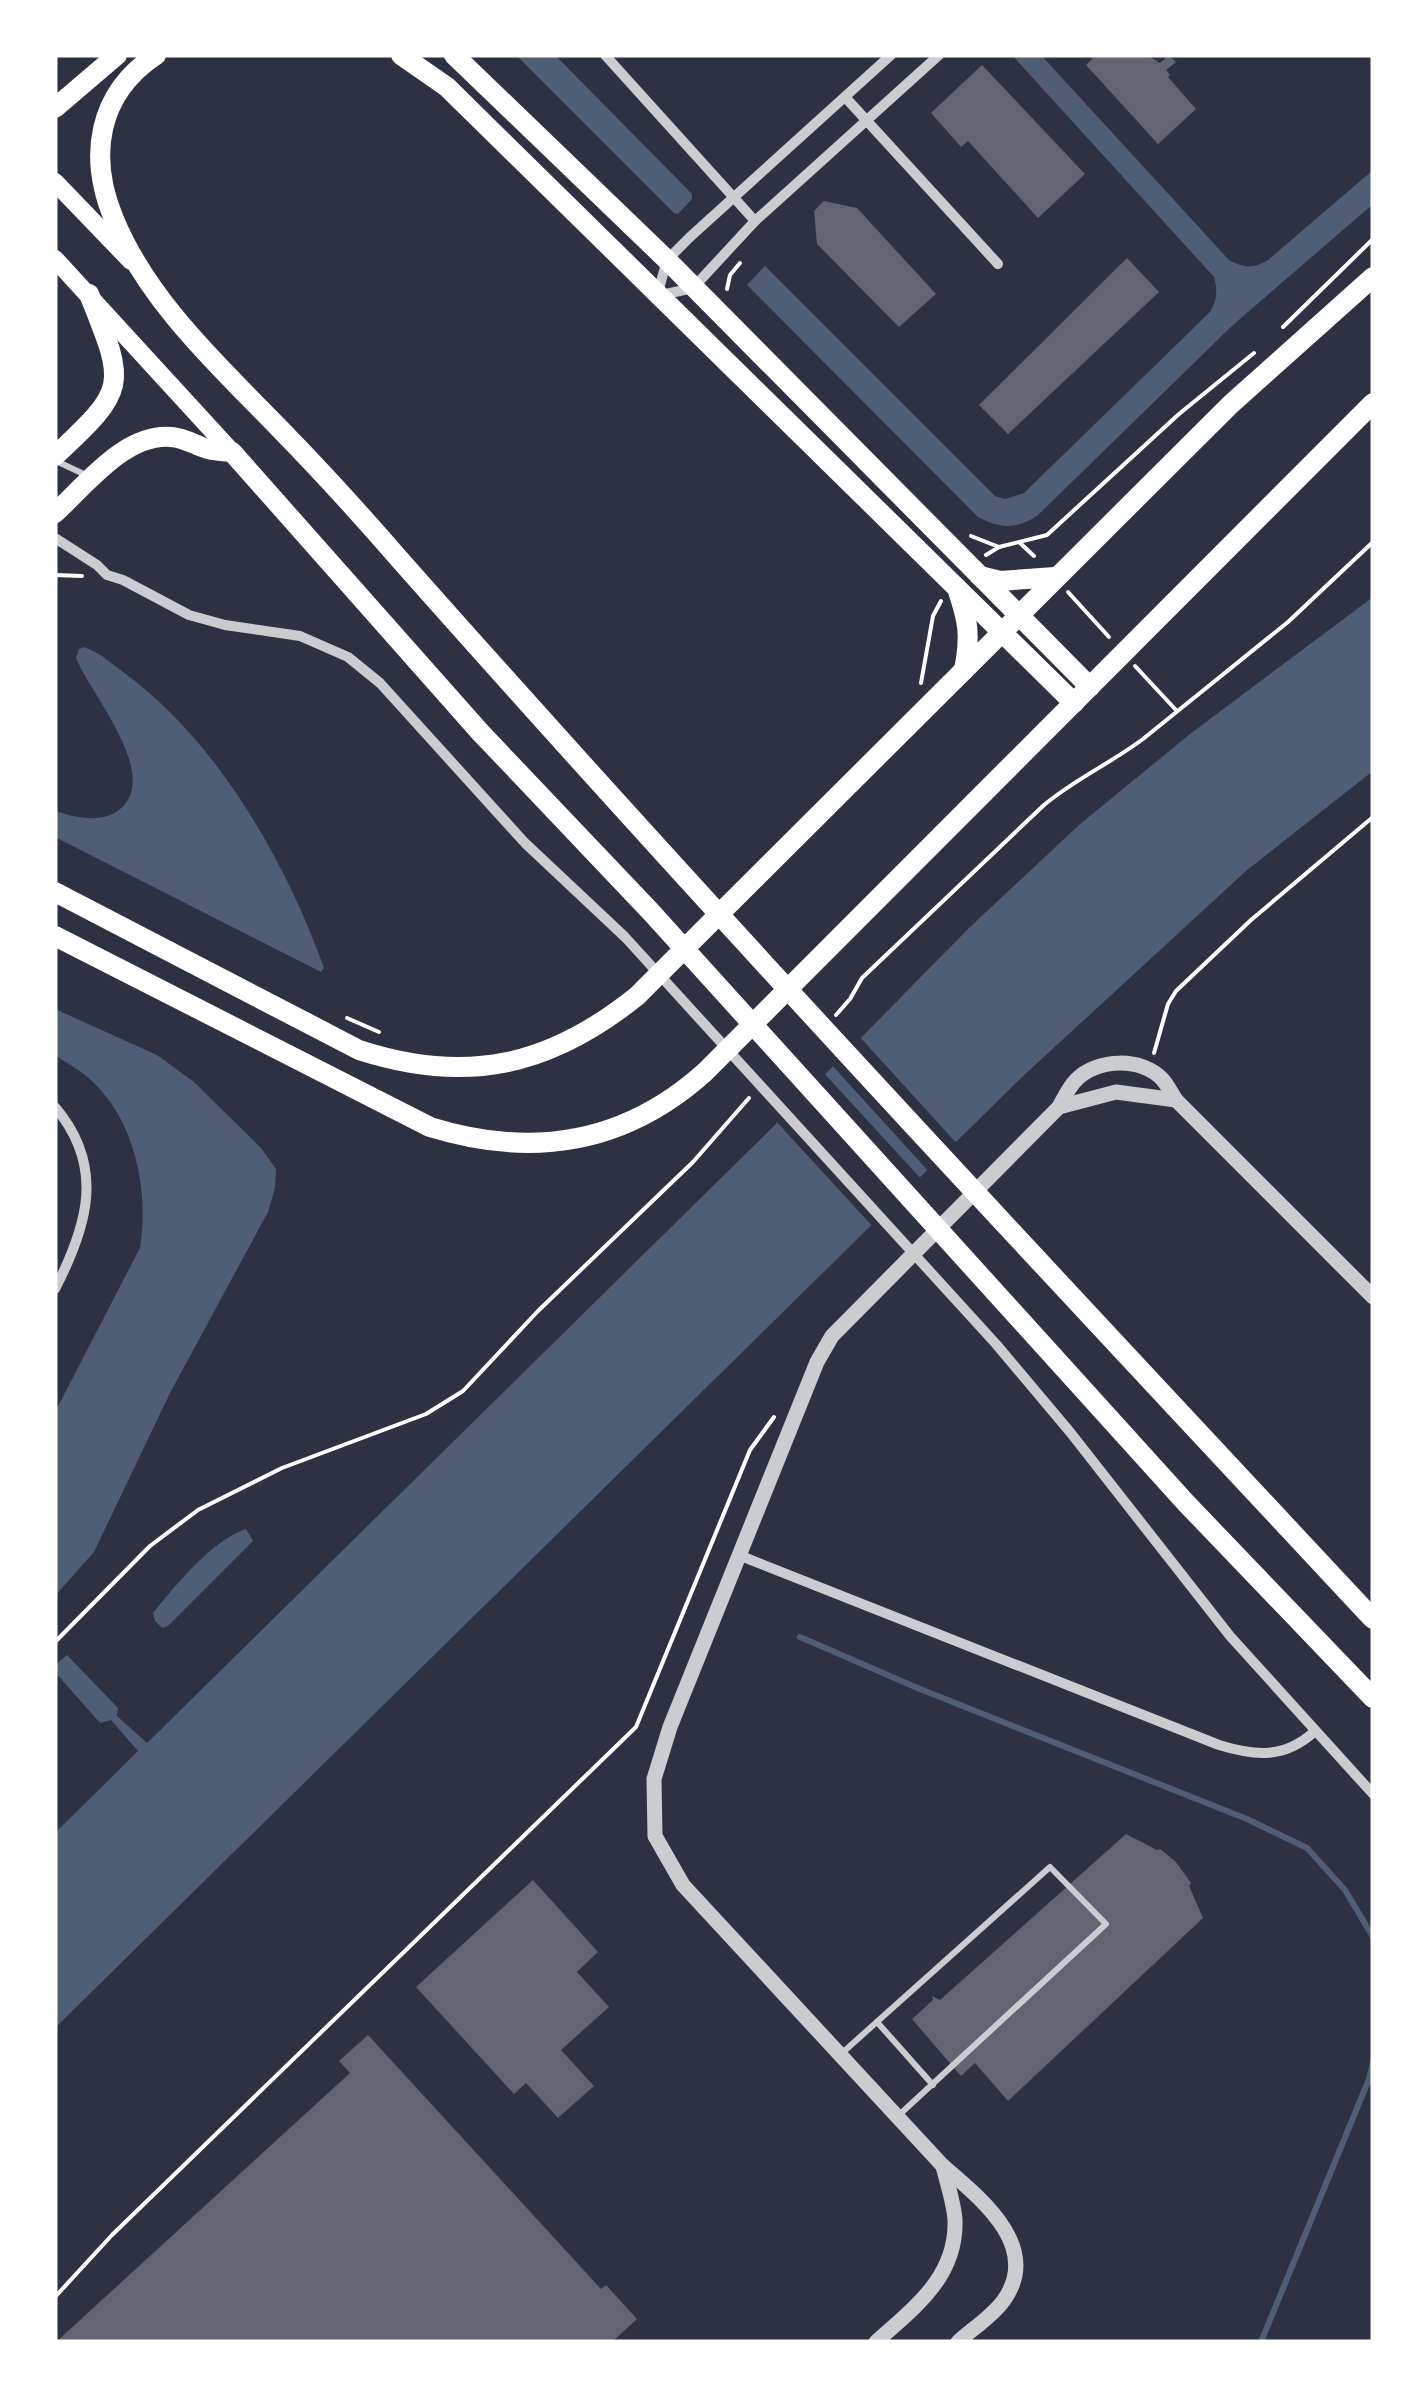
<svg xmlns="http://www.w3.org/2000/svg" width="1428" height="2397" viewBox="0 0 1428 2397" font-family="Manrope,sans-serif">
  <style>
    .water { fill: #4f5d75 }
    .pier { fill: #2d3142 }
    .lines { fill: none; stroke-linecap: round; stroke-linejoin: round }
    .stream { stroke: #4f5d75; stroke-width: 6 }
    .building { fill: #626471 }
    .path { stroke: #fff; stroke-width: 4 }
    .service { stroke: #caccd0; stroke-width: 6 }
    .minor { stroke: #caccd0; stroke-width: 10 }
    .tertiary { stroke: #caccd0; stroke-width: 15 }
    .secondary { stroke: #fff; stroke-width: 18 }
    .primary { stroke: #fff; stroke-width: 20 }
  </style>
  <rect width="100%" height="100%" fill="#2d3142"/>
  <!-- water -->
  <g class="water">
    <polygon points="516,55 555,55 692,194 692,199 678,214 674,213"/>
    <path d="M 1012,55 L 1041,55 L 1229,260 C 1244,268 1253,269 1268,260 L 1373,170 L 1373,204 L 1233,325 L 1037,516 C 1016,529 1000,529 978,517 L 747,285 L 765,266 L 995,496 L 1005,499 L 1024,493 L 1210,312 C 1217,300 1218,291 1214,277 Z"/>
    <polygon points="1373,597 1373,771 1246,871 1021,1078 55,2028 55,1833 138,1751 111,1720 100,1723 55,1672 55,1665 67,1655 118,1708 117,1716 147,1743 784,1116 969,928 1079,825 1190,734"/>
    <path d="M 84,647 C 99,652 111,663 123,672 C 216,739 286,861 324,968 L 321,972 L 55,837 L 55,811 C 73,817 99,823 116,812 C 166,780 89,692 76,658 L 79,649 Z"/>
    <path d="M 55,1009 L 157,1055 L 194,1082 L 261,1148 L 276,1169 L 275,1188 L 268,1212 L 170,1393 L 94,1552 L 55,1596 L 55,1412 L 140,1248 C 149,1192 136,1123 93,1082 C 82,1071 68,1064 55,1055 Z"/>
    <path d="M 246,1529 L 253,1541 L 168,1626 L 162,1628 L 155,1621 L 153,1613 C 175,1586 212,1540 246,1529 Z"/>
  </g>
  <!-- pier -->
  <g class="pier">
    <polygon points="858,1035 959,1146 931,1174 830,1063"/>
    <polygon points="822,1071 923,1181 875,1229 774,1119"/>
  </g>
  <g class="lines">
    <!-- stream -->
    <g class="stream">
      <polyline points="800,1637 920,1689 1247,1819 1307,1848 1345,1890 1373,1937"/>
      <polyline points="1261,2342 1369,2079 1373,2062"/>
    </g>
  </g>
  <!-- building -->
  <g class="building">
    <polygon points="1096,55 1147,55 1160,63 1169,55 1176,62 1166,70 1170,75 1168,77 1196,109 1158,144 1086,65"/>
    <polygon points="982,65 1085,174 1038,218 968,141 961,147 931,113"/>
    <polygon points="824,201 857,208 936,294 899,327 817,244 814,211"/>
    <polygon points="1127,258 1159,292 1008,434 979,405"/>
    <polygon points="1126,1834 1157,1850 1160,1849 1176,1862 1191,1883 1189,1886 1203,1918 1008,2101 975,2063 961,2076 912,2019 933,2000 932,1996 940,2000"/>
    <polygon points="533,1880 598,1952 577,1972 609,2007 561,2050 594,2086 558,2118 526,2083 514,2094 416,1987"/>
    <polygon points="368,2035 601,2289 606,2285 637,2319 612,2342 56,2342 350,2073 339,2061"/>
  </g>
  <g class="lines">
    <!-- path -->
    <g class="path">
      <polyline points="727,289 730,275 740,263"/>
      <polyline points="1283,327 1373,239"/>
      <polyline points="971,536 999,547"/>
      <polyline points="1020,543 1034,556"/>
      <polyline points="986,555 999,547 1047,535 1179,414 1254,353"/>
      <polyline points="55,575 82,576"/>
      <polyline points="1068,592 1109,637"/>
      <polyline points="1135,666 1176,710"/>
      <polyline points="921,683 933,616 941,601"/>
      <path d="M 836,1015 L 850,999 L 862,978 L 1044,805 C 1075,779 1111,763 1143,739 L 1288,622 L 1373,542"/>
      <polyline points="347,1018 379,1032"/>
      <polyline points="1154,1053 1168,1004 1176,991 1251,920 1373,817"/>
      <polyline points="55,1642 150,1546 198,1510 282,1468 426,1414 463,1391 538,1311 693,1162 749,1098"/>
      <polyline points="55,2297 112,2235 636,1727 750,1450 774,1417"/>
    </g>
    <!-- service -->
    <g class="service">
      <polyline points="56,461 86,475"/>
      <polyline points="877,2022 933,2085"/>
      <polyline points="841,2054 1050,1867 1106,1924 899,2115"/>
    </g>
    <!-- minor -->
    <g class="minor">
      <polyline points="605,55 755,221"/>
      <polyline points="891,55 690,237 667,260 657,296 693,288 755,221 939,55"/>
      <polyline points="845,97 998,264"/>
      <polyline points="55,538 97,565 107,575 123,580 189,615 225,625 300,636 348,657 380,683 525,843 625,937 996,1344 1070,1432 1230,1636 1373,1794"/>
      <path d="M 55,1107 C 106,1167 87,1227 55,1289"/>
      <path d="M 741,1556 L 1219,1745 C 1255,1756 1284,1759 1314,1732"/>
    </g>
    <!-- tertiary -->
    <g class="tertiary">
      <polyline points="1059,1107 1116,1092 1176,1100"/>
      <path d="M 876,2342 C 914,2308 957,2277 955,2220 C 954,2203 947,2183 943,2166"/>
      <path d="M 958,2342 C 972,2329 993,2316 1004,2300 C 1042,2246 980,2198 943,2166 L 683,1885 L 655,1836 L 654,1779 L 670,1727 L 817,1362 L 832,1336 L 1059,1107 C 1064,1098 1069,1087 1076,1080 C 1097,1058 1143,1057 1163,1080 C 1168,1086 1172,1094 1176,1100 L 1373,1297"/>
    </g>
    <!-- secondary -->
    <g class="secondary">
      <polyline points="55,182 131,261"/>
      <polyline points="55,259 232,452"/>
    </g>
    <!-- primary -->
    <g class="primary">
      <path d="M 156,55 C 97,94 88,157 114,219 C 148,302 220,367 281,430 C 322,472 362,516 401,561 C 718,919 1046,1269 1373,1619"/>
      <polyline points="401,55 447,87 1074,703"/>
      <polyline points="454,55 667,260 1090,687"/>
      <polyline points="55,108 117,55"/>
      <path d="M 55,456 C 128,388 126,386 89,294"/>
      <path d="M 55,513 C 86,485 125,433 171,437 C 186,438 196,446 208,449 C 216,451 225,451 232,452 L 480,732 L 651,912 L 1186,1503 L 1373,1698"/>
      <polyline points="980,576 1000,581 1055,577"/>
      <path d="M 957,588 C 968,621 971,635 964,670"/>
      <path d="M 55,892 L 359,1050 C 467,1085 550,1066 637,996 L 1231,404 L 1373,277"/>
      <path d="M 55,936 L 430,1127 C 533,1159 625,1144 705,1072 L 1373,403"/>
    </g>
  </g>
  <!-- border -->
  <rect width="1428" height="2397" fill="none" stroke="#ffffff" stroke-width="115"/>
</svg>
